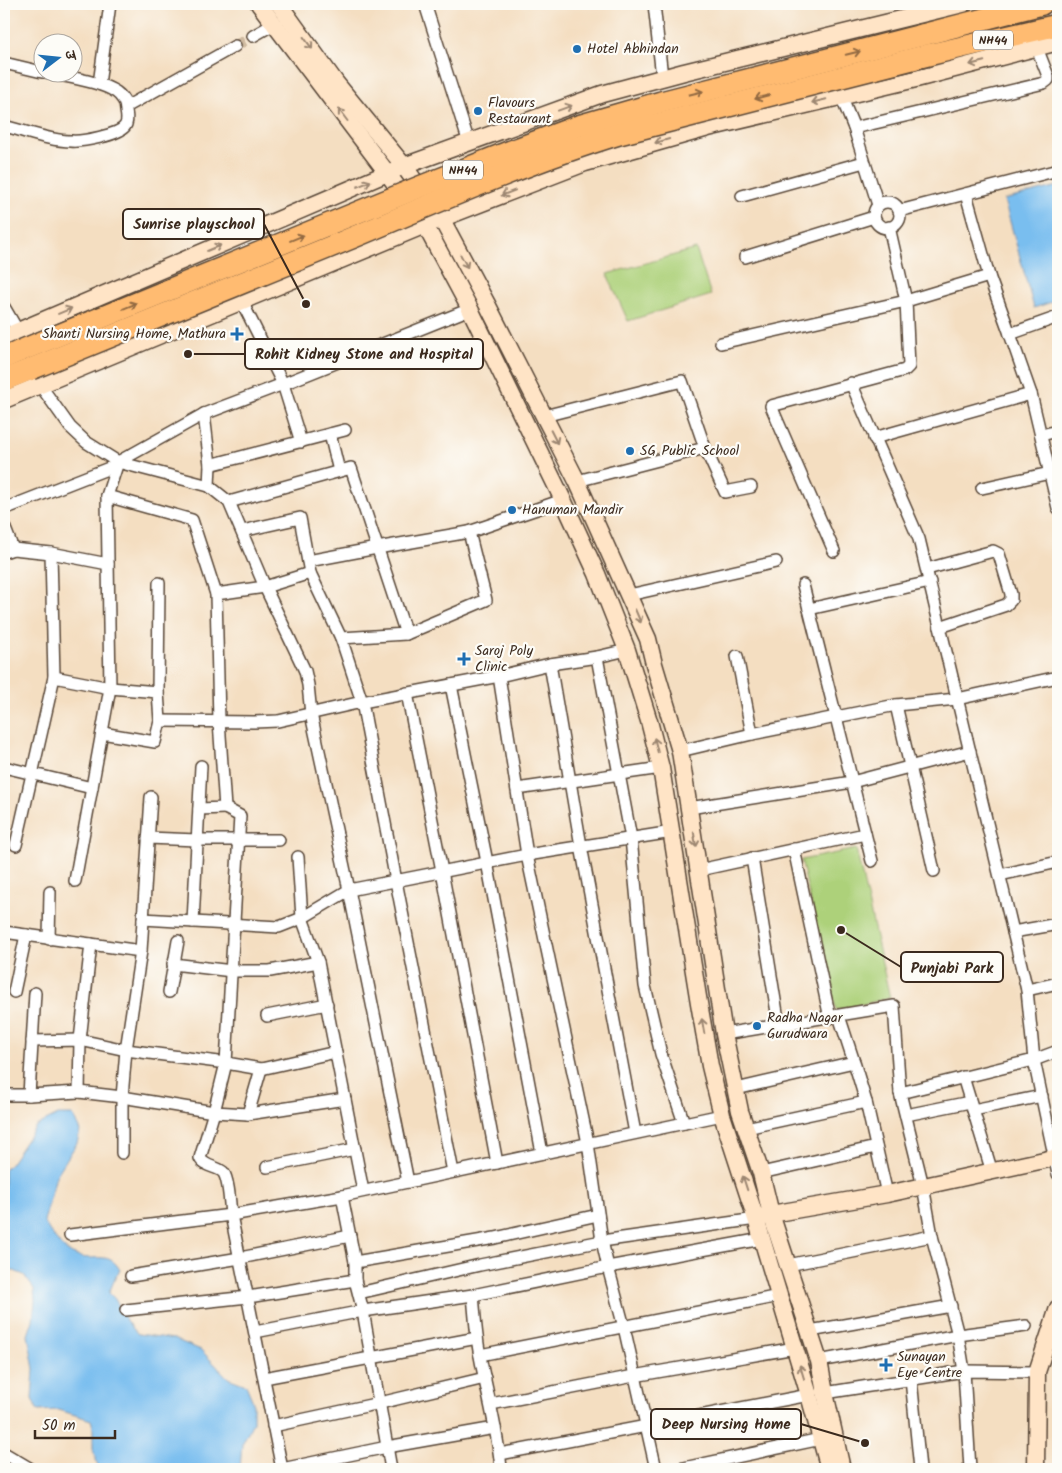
<svg xmlns="http://www.w3.org/2000/svg" width="1062" height="1473" viewBox="0 0 1062 1473" font-family="Kalam,'Playpen Sans Deva',sans-serif">
  <style>
    .green { fill: #add17a; stroke: #747e4c }
    .water { fill: #79beef; stroke: #5a7486 }
    .lines { fill: none; stroke-linecap: round; stroke-linejoin: round }
    .street-tunnel { stroke: #cfbaa0; stroke-width: 11; stroke-dasharray: 11 5.5; stroke-linecap: butt }
    .street-casing { stroke: #574536; stroke-width: 14 }
    .secondary-casing { stroke: #574536; stroke-width: 19 }
    .highway-casing { stroke: #574536; stroke-width: 24 }
    .street { stroke: #fff; stroke-width: 11 }
    .secondary { stroke: #ffe4c6; stroke-width: 16 }
    .highway { stroke: #ffbb71; stroke-width: 21 }
    .highway-bridge-casing { stroke: #574536; stroke-width: 24; stroke-linecap: butt }
    .highway-bridge { stroke: #ffbb71; stroke-width: 21 }
    .oneway { stroke: #9d8772 }
    .oneway2 { stroke: #936b43 }
    .poi-dot { fill: #1f6fb2; stroke: #fdfcf7; stroke-width: 2 }
    .labels { text-anchor: middle; dominant-baseline: central; stroke-width: 4.5; stroke-linejoin: round; paint-order: stroke }
    .shield { fill: #fdfcf7; stroke: #75695f; stroke-width: 1 }
    .shield-label { font-size: 12px; font-weight: bold; fill: #3b2a1e }
    .poi-label { font-size: 14px; fill: #3b2a1e; stroke: #fdfcf7; text-anchor: start }
    .leader { fill: none; stroke: #3b2a1e; stroke-width: 2 }
    .callout-dot { fill: #3b2a1e; stroke: #fdfcf7; stroke-width: 2 }
    .callout { fill: #fdfcf7; stroke: #3b2a1e; stroke-width: 2 }
    .callout-label { font-size: 15px; text-anchor: middle; font-weight: bold; fill: #3b2a1e }
  </style>
  <rect width="100%" height="100%" fill="#fdfcf7"/>
  <filter id="ink" filterUnits="userSpaceOnUse"><feTurbulence type="fractalNoise" baseFrequency=".02" numOctaves="2"/><feDisplacementMap in="SourceGraphic" scale="10" xChannelSelector="R" yChannelSelector="G"/><feConvolveMatrix kernelMatrix="1 2 1 2 8 2 1 2 1" color-interpolation-filters="sRGB"/></filter>
  <filter id="wash" filterUnits="userSpaceOnUse"><feTurbulence type="fractalNoise" baseFrequency=".0096" numOctaves="4" result="noise"/><feDisplacementMap in="SourceGraphic" scale="20" xChannelSelector="R" yChannelSelector="G"/><feGaussianBlur stdDeviation="1.12" result="paint"/><feColorMatrix in="noise" values="0 0 0 0 0 0 0 0 0 0 0 0 0 0 0 0 0 1.4 0 .05"/><feComposite in="paint" operator="in"/></filter>
  <g filter="url(#wash)">
    <rect width="100%" height="100%" fill="#f4dec1"/>
    <!-- green -->
    <g class="green">
      <polygon points="696,249 711,295 628,321 607,274"/>
      <polygon points="856,849 890,998 836,1010 801,860"/>
    </g>
    <!-- water -->
    <g class="water">
      <polygon points="1058,186 1058,300 1034,308 1004,200"/>
      <path d="M 58,1115 L 73,1115 L 80,1131 L 77,1143 L 56,1176 L 44,1222 C 52,1235 62,1251 77,1256 C 95,1262 109,1250 120,1270 L 116,1276 L 109,1293 L 115,1299 L 127,1322 L 138,1334 L 174,1339 L 201,1350 L 228,1378 L 246,1385 L 253,1402 L 253,1422 L 242,1444 L 240,1469 L 99,1469 L 93,1450 L 93,1427 L 91,1420 L 59,1410 L 38,1411 L 32,1399 L 34,1369 L 28,1335 L 33,1320 L 35,1301 L 34,1289 L 24,1275 L 4,1267 L 4,1170 L 11,1163 L 36,1126 Z"/>
    </g>
  </g>
  <g filter="url(#ink)">
    <g class="lines">
      <!-- street-tunnel -->
      <polyline class="street-tunnel" points="235,46 253,36"/>
      <!-- street casing -->
      <g class="street-casing">
        <g id="street">
          <polyline points="425,4 469,143"/>
          <polyline points="654,4 662,77"/>
          <polyline points="253,36 274,24"/>
          <polyline points="4,63 42,72"/>
          <polyline points="99,84 110,4"/>
          <polyline points="841,96 854,128 878,205"/>
          <polyline points="126,107 235,46"/>
          <path d="M 4,126 C 25,131 50,141 71,141 C 82,142 119,135 125,126 C 128,122 127,116 126,111 C 126,103 123,97 116,92 C 100,81 65,77 46,72"/>
          <polyline points="854,128 1044,83 1048,80 1048,76 1037,48"/>
          <polyline points="966,194 989,276 1010,334 1058,317"/>
          <polyline points="742,196 864,162"/>
          <circle cx="887" cy="215" r="13"/>
          <polyline points="899,211 1058,170"/>
          <polyline points="745,257 874,217"/>
          <polyline points="241,300 283,384 301,442"/>
          <polyline points="4,307 18,331"/>
          <polyline points="1010,334 1031,394 1058,508"/>
          <polyline points="721,343 906,301 989,276"/>
          <polyline points="851,383 919,539 1027,990 1034,1060 1058,1174"/>
          <polyline points="40,385 70,427 86,442 118,462 209,486 229,502 265,587 305,671 308,685 311,714 349,890 408,1182"/>
          <polyline points="204,414 210,465 209,486"/>
          <polyline points="544,416 682,381 705,448 577,481"/>
          <polyline points="330,434 339,471"/>
          <polyline points="1041,435 1058,431"/>
          <polyline points="874,438 1031,394"/>
          <polyline points="705,448 725,492 751,487"/>
          <polyline points="210,465 345,430"/>
          <polyline points="982,488 1050,473"/>
          <polyline points="107,496 192,520 216,594 219,721 225,808 199,809"/>
          <polyline points="229,502 351,468 406,634 341,638"/>
          <polyline points="4,509 117,465"/>
          <polyline points="4,526 13,549"/>
          <polyline points="242,531 300,518 310,573 341,638 362,702 396,881 453,1172"/>
          <polyline points="834,551 771,406 905,370 909,366 906,301 889,227"/>
          <polyline points="4,552 13,549 51,553 54,677 16,845"/>
          <polyline points="51,553 108,564"/>
          <polyline points="308,561 377,548 469,532 563,500"/>
          <polyline points="927,569 993,551 999,554 1011,594 1011,600 1006,605 940,627"/>
          <polyline points="803,585 872,861"/>
          <polyline points="216,594 265,587 310,573"/>
          <polyline points="629,595 776,562"/>
          <polyline points="809,609 930,582"/>
          <polyline points="406,634 486,600 469,532"/>
          <polyline points="737,656 752,734"/>
          <polyline points="597,657 631,838 645,986 661,1054 684,1123"/>
          <polyline points="550,664 581,846 635,1133"/>
          <polyline points="499,676 527,855 588,1143 602,1241 608,1267 624,1327 656,1469"/>
          <polyline points="54,677 110,688 158,692 160,721 155,742 102,733"/>
          <polyline points="451,685 487,862 542,1153"/>
          <polyline points="158,692 159,583"/>
          <polyline points="407,693 442,871 497,1163"/>
          <polyline points="896,705 934,871"/>
          <polyline points="160,721 254,722 278,721 362,702 499,676 550,664 597,657 627,650"/>
          <polyline points="680,751 752,734 896,705 957,699 1058,677"/>
          <polyline points="4,767 92,788"/>
          <polyline points="517,789 661,768"/>
          <path d="M 225,808 L 240,816 L 226,1063 L 214,1112 L 200,1158 C 204,1167 216,1166 223,1172 C 229,1179 230,1206 231,1215 L 282,1469"/>
          <polyline points="689,808 852,782 970,751"/>
          <polyline points="148,838 197,840 279,840"/>
          <polyline points="794,849 830,1018"/>
          <polyline points="298,857 302,918 318,962 363,1191"/>
          <polyline points="752,858 779,1025"/>
          <polyline points="699,870 865,834"/>
          <polyline points="1000,875 1058,862"/>
          <polyline points="75,881 110,688 107,496 118,462 204,414 283,384 470,309"/>
          <polyline points="143,919 279,927 302,918 349,890 527,855 672,832"/>
          <polyline points="193,922 201,766"/>
          <polyline points="4,932 141,951"/>
          <polyline points="1013,932 1058,924"/>
          <polyline points="49,939 50,892"/>
          <polyline points="173,964 232,971 270,971 318,962"/>
          <polyline points="1027,990 1058,983"/>
          <polyline points="14,992 26,935"/>
          <polyline points="169,992 178,941"/>
          <polyline points="35,993 29,1095 79,1092 80,1040 91,944"/>
          <polyline points="267,1016 327,1004"/>
          <polyline points="839,1016 854,1062 866,1102 887,1194"/>
          <polyline points="724,1034 894,1006 900,1093 923,1186 932,1236 958,1335 964,1371 970,1469"/>
          <polyline points="32,1041 80,1040 126,1050 226,1063 261,1069 336,1052"/>
          <polyline points="963,1077 992,1172"/>
          <polyline points="736,1089 854,1062"/>
          <polyline points="79,1092 122,1097 214,1112 248,1114 345,1099"/>
          <polyline points="900,1093 1034,1060 1058,1051"/>
          <polyline points="4,1095 29,1095"/>
          <polyline points="973,1110 1042,1096"/>
          <polyline points="248,1114 261,1069"/>
          <polyline points="906,1115 970,1102"/>
          <polyline points="746,1128 866,1102"/>
          <polyline points="122,1153 122,1097 126,1050 141,951 151,797"/>
          <polyline points="267,1167 355,1149"/>
          <polyline points="761,1173 876,1147"/>
          <polyline points="342,1196 355,1262 355,1280 363,1311 391,1469"/>
          <polyline points="70,1235 231,1215 342,1196 722,1115"/>
          <polyline points="355,1262 495,1238 598,1215"/>
          <polyline points="788,1265 932,1236"/>
          <polyline points="131,1276 240,1258 350,1236"/>
          <polyline points="359,1293 480,1265 602,1241 756,1219"/>
          <path d="M 473,1295 C 475,1316 476,1336 480,1356 C 487,1394 498,1431 501,1469"/>
          <polyline points="126,1310 248,1297 355,1280"/>
          <polyline points="810,1331 951,1306"/>
          <polyline points="255,1332 363,1311 473,1295 608,1267 762,1239"/>
          <polyline points="480,1355 779,1296"/>
          <polyline points="819,1361 958,1335 1026,1326"/>
          <polyline points="264,1378 477,1338"/>
          <polyline points="911,1379 920,1469"/>
          <polyline points="825,1393 964,1371 1037,1372"/>
          <polyline points="491,1404 634,1376 795,1348"/>
          <polyline points="273,1426 380,1403 485,1378"/>
          <polyline points="4,1453 31,1469"/>
          <polyline points="500,1454 809,1395"/>
          <polyline points="282,1469 387,1447 495,1428"/>
          <polyline points="679,1469 821,1439"/>
        </g>
      </g>
      <!-- secondary casing -->
      <g class="secondary-casing">
        <g id="secondary">
          <polyline points="259,4 388,174 425,225 470,309 563,500 597,574 627,650 649,721 661,768 699,1003 710,1066 722,1115 756,1219 809,1395 829,1469"/>
          <polyline points="279,4 336,83 404,166 441,218 487,304 577,481 648,639 654,664 680,751 724,1034 740,1111 761,1173 771,1214 819,1361 825,1393 842,1469"/>
          <polyline points="4,337 404,166 602,94 684,72 963,4"/>
          <polyline points="4,400 425,225 585,163 708,128 916,79 1058,42"/>
          <polyline points="761,1217 771,1214 887,1194 1058,1157"/>
          <polyline points="1036,1469 1037,1372 1058,1308"/>
        </g>
      </g>
      <!-- highway casing -->
      <g class="highway-casing">
        <g id="highway">
          <polyline points="922,35 1042,4"/>
          <polyline points="928,55 1058,25"/>
          <polyline points="4,358 20,351"/>
          <polyline points="4,380 31,369"/>
        </g>
      </g>
      <!-- street -->
      <use href="#street" class="street"/>
      <!-- secondary -->
      <use href="#secondary" class="secondary"/>
      <!-- highway -->
      <use href="#highway" class="highway"/>
      <!-- highway-bridge casing -->
      <g class="highway-bridge-casing">
        <g id="highway-bridge">
          <polyline points="20,351 417,188 511,151 578,126 661,102 922,35"/>
          <path d="M 31,369 C 134,326 238,285 342,242 C 433,204 525,163 619,134 L 928,55"/>
        </g>
      </g>
      <!-- highway-bridge -->
      <use href="#highway-bridge" class="highway-bridge"/>
    </g>
    <!-- one-way arrows -->
    <defs><path id="oneway-shaft" d="M-6 0H5M1.5-3L5.5 0L1.5 3" fill="none" stroke-width="1.6" stroke-linecap="round" stroke-linejoin="round" transform="scale(1.25)"/></defs>
    <g class="oneway">
      <use href="#oneway-shaft" transform="translate(308 43) rotate(54)"/>
      <use href="#oneway-shaft" transform="translate(977 63) rotate(166)"/>
      <use href="#oneway-shaft" transform="translate(819 101) rotate(167)"/>
      <use href="#oneway-shaft" transform="translate(565 108) rotate(-20)"/>
      <use href="#oneway-shaft" transform="translate(343 115) rotate(-127)"/>
      <use href="#oneway-shaft" transform="translate(662 141) rotate(164)"/>
      <use href="#oneway-shaft" transform="translate(364 184) rotate(-23)"/>
      <use href="#oneway-shaft" transform="translate(508 193) rotate(159)"/>
      <use href="#oneway-shaft" transform="translate(214 248) rotate(-23)"/>
      <use href="#oneway-shaft" transform="translate(464 261) rotate(61)"/>
      <use href="#oneway-shaft" transform="translate(65 311) rotate(-23)"/>
      <use href="#oneway-shaft" transform="translate(554 437) rotate(63)"/>
      <use href="#oneway-shaft" transform="translate(638 616) rotate(67)"/>
      <use href="#oneway-shaft" transform="translate(656 745) rotate(-104)"/>
      <use href="#oneway-shaft" transform="translate(695 840) rotate(81)"/>
      <use href="#oneway-shaft" transform="translate(703 1026) rotate(-100)"/>
      <use href="#oneway-shaft" transform="translate(745 1183) rotate(-108)"/>
      <use href="#oneway-shaft" transform="translate(802 1372) rotate(-107)"/>
    </g>
    <g class="oneway2">
      <use href="#oneway-shaft" transform="translate(853 53) rotate(-14)"/>
      <use href="#oneway-shaft" transform="translate(696 93) rotate(-14)"/>
      <use href="#oneway-shaft" transform="translate(762 97) rotate(165)"/>
      <use href="#oneway-shaft" transform="translate(297 238) rotate(-22)"/>
      <use href="#oneway-shaft" transform="translate(130 306) rotate(-22)"/>
    </g>
  </g>
  <!-- markers -->
  <g class="poi-dot">
    <circle cx="577" cy="49" r="5"/>
    <circle cx="478" cy="111" r="5"/>
    <path d="M234.5 326.5h5v5h5v5h-5v5h-5v-5h-5v-5h5z"/>
    <circle cx="630" cy="451" r="5"/>
    <circle cx="512" cy="510" r="5"/>
    <path d="M461.5 651.5h5v5h5v5h-5v5h-5v-5h-5v-5h5z"/>
    <circle cx="757" cy="1026" r="5"/>
    <path d="M883.5 1357.5h5v5h5v5h-5v5h-5v-5h-5v-5h5z"/>
  </g>
  <g class="labels">
    <!-- shield labels -->
    <g class="shield">
      <rect x="973" y="30.5" width="40" height="19" rx="4"/>
      <rect x="443" y="160.5" width="40" height="19" rx="4"/>
    </g>
    <g class="shield-label">
      <text x="993" y="40">NH44</text>
      <text x="463" y="170">NH44</text>
    </g>
    <!-- poi labels -->
    <g class="poi-label">
      <text x="587" y="49">Hotel Abhindan</text>
      <text x="488" y="103">Flavours<tspan x="488" dy="16">Restaurant</tspan></text>
      <text x="226" y="334" text-anchor="end">Shanti Nursing Home, Mathura</text>
      <text x="640" y="451">SG Public School</text>
      <text x="522" y="510">Hanuman Mandir</text>
      <text x="475" y="651">Saroj Poly<tspan x="475" dy="16">Clinic</tspan></text>
      <text x="767" y="1018">Radha Nagar<tspan x="767" dy="16">Gurudwara</tspan></text>
      <text x="897" y="1357">Sunayan<tspan x="897" dy="16">Eye Centre</tspan></text>
    </g>
  </g>
  <!-- callouts -->
  <path class="leader" d="M306 304L264 224M188 354L245 354M841 930L901 967M865 1443L801 1424"/>
  <g class="callout-dot">
    <circle cx="306" cy="304" r="5"/>
    <circle cx="188" cy="354" r="5"/>
    <circle cx="841" cy="930" r="5"/>
    <circle cx="865" cy="1443" r="5"/>
  </g>
  <g class="callout">
    <rect x="123" y="209" width="141" height="30" rx="5"/>
    <rect x="245" y="339" width="238" height="30" rx="5"/>
    <rect x="901" y="952" width="102" height="30" rx="5"/>
    <rect x="651" y="1409" width="150" height="30" rx="5"/>
  </g>
  <g class="callout-label">
    <text x="194" y="229">Sunrise playschool</text>
    <text x="364" y="359">Rohit Kidney Stone and Hospital</text>
    <text x="952" y="973">Punjabi Park</text>
    <text x="726" y="1429">Deep Nursing Home</text>
  </g>
  <!-- margin -->
  <rect width="1062" height="1473" fill="none" stroke="#fdfcf7" stroke-width="20"/>
  <!-- north arrow -->
  <g transform="translate(58 58) rotate(74)"><circle r="24" fill="#fdfcf7" stroke="#afa8a0"/>
  <path d="M0-4L9 19L0 12L-9 19Z" fill="#1f6fb2"/>
  <text y="-8" font-size="14" font-weight="bold" text-anchor="middle" fill="#3b2a1e">उ</text>
  </g>
  <!-- scale -->
  <path d="M35 1430v8h80v-8" fill="none" stroke="#3b2a1e" stroke-width="2.5"/>
  <text x="42" y="1430" font-size="15" fill="#3b2a1e" stroke="#fdfcf7" stroke-width="4" paint-order="stroke">50 m</text>
</svg>
